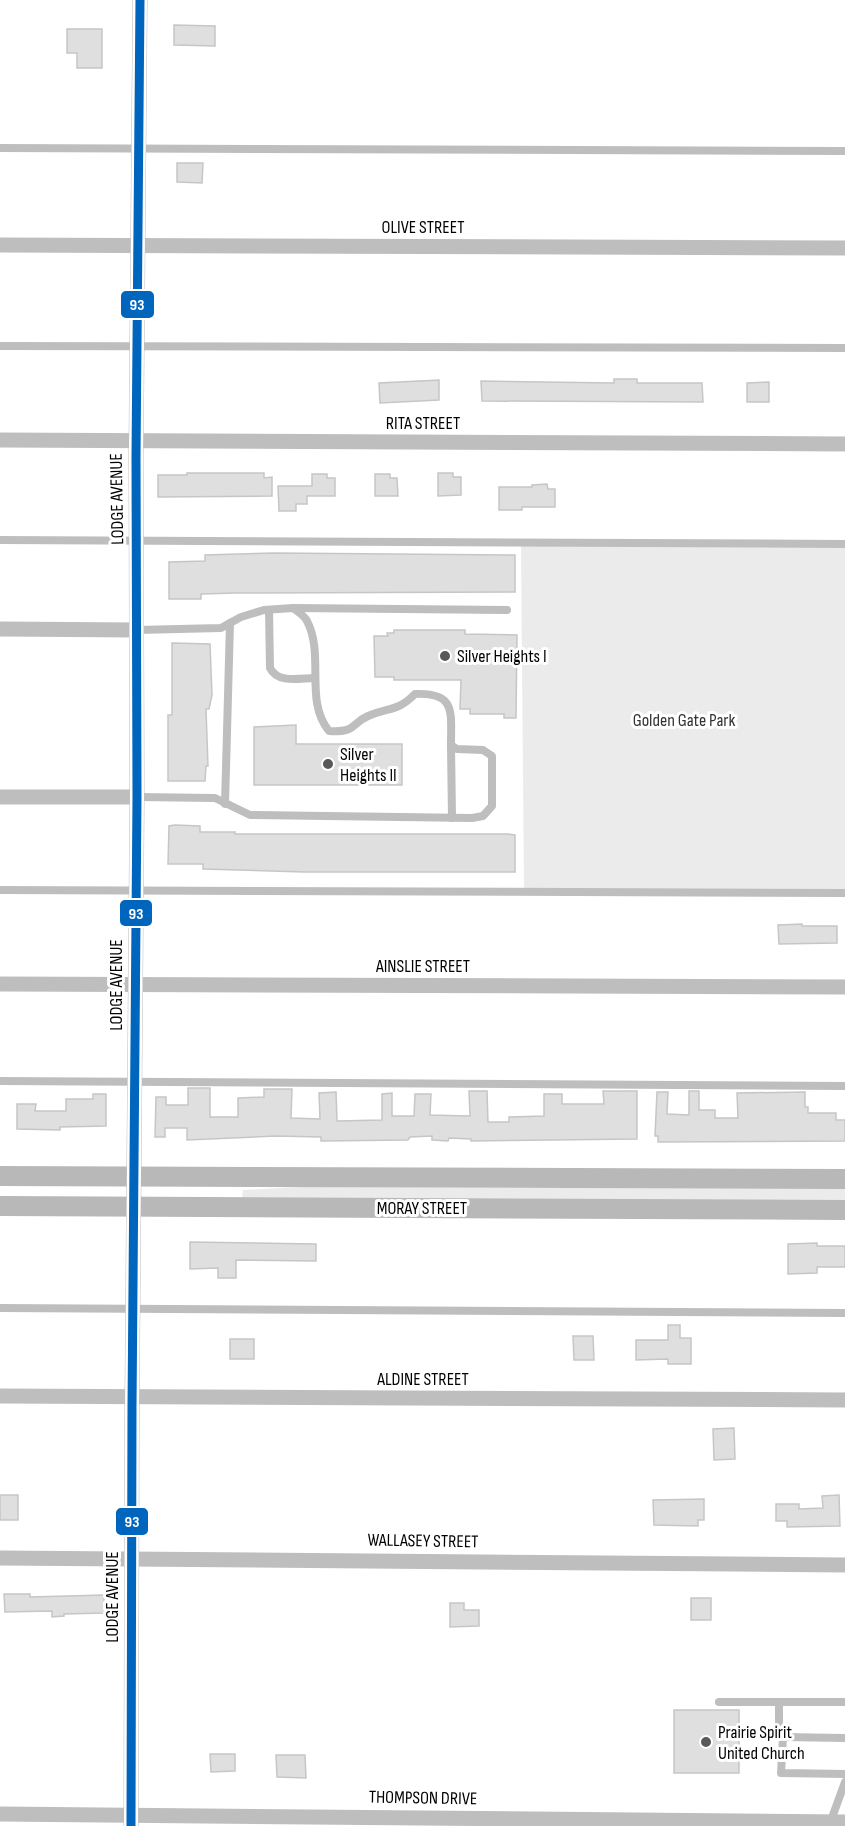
<svg xmlns="http://www.w3.org/2000/svg" width="845" height="1826" viewBox="0 0 845 1826" font-family="'Sofia Sans Condensed',sans-serif">
  <style>
    .green { fill: #ebebeb }
    .building { fill: #dfdfdf; stroke: #c6c6c6; stroke-width: 1.5 }
    .lines { fill: none; stroke-linecap: round; stroke-linejoin: round }
    .service { stroke: #bebebe; stroke-width: 8 }
    .minor { stroke: #bebebe; stroke-width: 15 }
    .secondary { stroke: #b8b8b8; stroke-width: 20 }
    .bus-1-casing { stroke: #fff; stroke-width: 14 }
    .bus-1 { stroke: #0065bd; stroke-width: 9 }
    .poi-dot { fill: #595959; stroke: #fff; stroke-width: 2 }
    .labels { text-anchor: middle; dominant-baseline: central; stroke-width: 6; stroke-linejoin: round; paint-order: stroke }
    .street-label { font-size: 18px; fill: #000; stroke: #fff }
    .poi-label { font-size: 18px; fill: #000; stroke: #fff; text-anchor: start }
    .park-label { font-size: 18px; fill: #323232; stroke: #fff }
    .line-badge { stroke: #fff; stroke-width: 2 }
    .badge-label { font-size: 16px; text-anchor: middle; font-weight: bold; fill: #fff }
  </style>
  <rect width="100%" height="100%" fill="#fff"/>
  <!-- green -->
  <g class="green">
    <polygon points="521,542 845,544 845,893 524,892"/>
    <polygon points="302,1187 845,1189 845,1200 242,1198 243,1190"/>
  </g>
  <!-- building -->
  <g class="building">
    <polygon points="174,25 215,26 215,46 174,45"/>
    <polygon points="67,29 102,29 102,68 77,68 77,53 67,53"/>
    <polygon points="177,163 203,163 202,183 177,182"/>
    <polygon points="614,379 637,379 637,383 702,383 703,402 482,401 481,381 614,383"/>
    <polygon points="439,380 439,400 380,403 379,383"/>
    <polygon points="769,382 769,402 747,402 747,383"/>
    <polygon points="187,473 264,473 264,478 272,477 272,496 158,497 158,475 187,475"/>
    <polygon points="438,473 453,473 453,477 461,477 461,495 438,496"/>
    <polygon points="312,474 327,474 327,478 335,478 335,496 307,496 307,504 296,504 296,511 279,511 278,486 312,486"/>
    <polygon points="375,474 390,474 390,478 397,478 398,496 375,496"/>
    <polygon points="547,484 548,489 555,489 555,507 522,507 522,510 499,510 499,487 532,487 532,485"/>
    <polygon points="274,553 515,555 515,592 236,593 201,594 201,599 169,599 169,562 205,561 205,555"/>
    <polygon points="394,630 465,630 465,634 517,635 516,718 504,718 504,714 470,714 470,709 460,709 461,680 394,680 394,677 375,677 374,636 388,636 387,633 394,633"/>
    <polygon points="172,643 210,644 212,695 209,709 206,709 208,766 206,766 205,781 168,781 168,715 172,715"/>
    <polygon points="296,725 296,744 402,744 402,785 254,785 254,727"/>
    <polygon points="175,825 200,826 200,832 235,832 235,834 508,834 515,835 515,872 305,872 203,869 203,864 168,864 169,826"/>
    <polygon points="802,924 802,926 837,926 837,943 779,944 778,925"/>
    <polygon points="188,1088 210,1088 210,1117 238,1117 238,1098 264,1097 264,1089 292,1089 291,1118 320,1119 319,1093 336,1092 337,1121 382,1120 382,1094 392,1093 392,1116 414,1116 415,1094 431,1094 430,1115 470,1116 469,1091 487,1091 488,1122 509,1122 509,1117 544,1116 544,1094 562,1094 562,1104 604,1104 603,1091 637,1091 637,1139 471,1141 471,1139 449,1138 448,1141 432,1140 432,1136 410,1137 408,1140 321,1141 321,1137 276,1136 187,1140 187,1128 165,1128 165,1137 155,1137 156,1097 166,1097 166,1105 188,1105"/>
    <polygon points="689,1091 699,1091 699,1110 715,1110 715,1118 738,1118 737,1093 805,1092 805,1107 808,1107 808,1113 836,1113 836,1120 845,1120 845,1141 658,1142 658,1136 655,1136 657,1092 668,1092 667,1114 689,1115"/>
    <polygon points="93,1094 106,1094 106,1126 60,1127 60,1130 17,1129 17,1104 36,1104 35,1111 66,1111 66,1099 93,1099"/>
    <polygon points="190,1242 316,1244 316,1261 236,1260 236,1278 218,1278 218,1268 190,1269"/>
    <polygon points="817,1243 817,1246 845,1246 845,1267 817,1267 817,1273 788,1274 788,1244"/>
    <polygon points="668,1325 680,1325 680,1338 691,1338 691,1364 668,1364 668,1359 636,1360 636,1340 668,1340"/>
    <polygon points="573,1336 593,1336 594,1360 574,1360"/>
    <rect x="230" y="1339" width="24" height="20"/>
    <polygon points="734,1428 735,1459 714,1460 713,1429"/>
    <rect x="0" y="1495" width="18" height="25"/>
    <polygon points="839,1495 840,1526 787,1527 787,1521 776,1521 776,1504 799,1504 799,1509 823,1508 822,1496"/>
    <polygon points="704,1499 704,1520 698,1520 698,1526 654,1525 653,1500"/>
    <polygon points="4,1594 30,1594 30,1597 104,1595 104,1613 64,1614 64,1616 52,1617 52,1611 5,1612"/>
    <rect x="691" y="1598" width="20" height="22"/>
    <polygon points="450,1603 464,1603 464,1610 479,1610 479,1626 450,1627"/>
    <rect x="674" y="1710" width="65" height="63"/>
    <polygon points="210,1754 235,1754 235,1771 211,1772"/>
    <polygon points="276,1755 305,1755 306,1778 277,1777"/>
  </g>
  <g class="lines">
    <!-- service -->
    <g class="service">
      <polyline points="0,148 845,151"/>
      <polyline points="0,346 845,348"/>
      <polyline points="0,540 845,544"/>
      <polyline points="293,608 507,610"/>
      <path d="M 269,610 L 270,668 C 278,684 300,678 315,678"/>
      <path d="M 137,630 L 221,628 L 241,617 L 264,610 L 293,608 C 298,612 305,616 307,621 C 325,655 304,701 329,731 C 356,733 350,724 368,716 C 389,707 397,712 415,694 C 456,692 451,712 451,745 L 457,749 L 483,750 L 492,756 L 492,806 L 483,816 L 472,818 L 250,815 L 215,798 L 137,797"/>
      <polyline points="451,745 452,818"/>
      <polyline points="225,804 230,623"/>
      <polyline points="0,890 845,893"/>
      <polyline points="0,1081 845,1086"/>
      <polyline points="0,1308 845,1313"/>
      <polyline points="719,1702 779,1702"/>
      <polyline points="845,1702 779,1702 779,1729 783,1737 781,1773 845,1774"/>
      <polyline points="783,1737 845,1738"/>
      <polyline points="830,1823 845,1782"/>
    </g>
    <!-- minor -->
    <g class="minor">
      <polyline points="0,245 845,248"/>
      <polyline points="0,440 845,444"/>
      <polyline points="0,629 137,630"/>
      <polyline points="0,797 137,797"/>
      <polyline points="0,984 845,987"/>
      <polyline points="0,1396 845,1400"/>
      <polyline points="0,1558 845,1565"/>
      <polyline points="0,1814 845,1822"/>
      <polyline points="131,1826 132,1408 137,797 136,457 140,0"/>
    </g>
    <!-- secondary -->
    <g class="secondary">
      <polyline points="0,1176 845,1179"/>
      <polyline points="0,1206 845,1210"/>
    </g>
    <!-- bus-1 casing -->
    <g class="bus-1-casing">
      <polyline id="bus-1" points="131,1826 132,1408 137,797 136,457 140,0"/>
    </g>
    <!-- bus-1 -->
    <use href="#bus-1" class="bus-1"/>
  </g>
  <!-- markers -->
  <g class="poi-dot">
    <circle cx="445" cy="656" r="6"/>
    <circle cx="328" cy="764" r="6"/>
    <circle cx="706" cy="1742" r="6"/>
  </g>
  <g class="labels">
    <!-- street labels -->
    <g class="street-label">
      <text x="423" y="227">OLIVE STREET</text>
      <text x="423" y="423">RITA STREET</text>
      <text transform="translate(117 499) rotate(-91)">LODGE AVENUE</text>
      <text x="423" y="966">AINSLIE STREET</text>
      <text transform="translate(116 985) rotate(-90)">LODGE AVENUE</text>
      <text x="422" y="1208">MORAY STREET</text>
      <text x="423" y="1379">ALDINE STREET</text>
      <text transform="translate(423 1541) rotate(1)">WALLASEY STREET</text>
      <text transform="translate(112 1597) rotate(-90)">LODGE AVENUE</text>
      <text transform="translate(423 1798) rotate(1)">THOMPSON DRIVE</text>
    </g>
    <!-- poi labels -->
    <g class="poi-label">
      <text x="457" y="656">Silver Heights I</text>
      <text x="340" y="754">Silver<tspan x="340" dy="21">Heights II</tspan></text>
      <text x="718" y="1732">Prairie Spirit<tspan x="718" dy="21">United Church</tspan></text>
    </g>
    <!-- park labels -->
    <g class="park-label">
      <text x="684" y="720">Golden Gate Park</text>
    </g>
  </g>
  <g class="line-badge">
    <rect x="120" y="290" width="35" height="29" rx="6" fill="#0065bd"/>
    <rect x="119" y="899" width="34" height="28" rx="6" fill="#0065bd"/>
    <rect x="115" y="1507" width="34" height="29" rx="6" fill="#0065bd"/>
  </g>
  <g class="badge-label">
    <text x="137" y="310">93</text>
    <text x="136" y="919">93</text>
    <text x="132" y="1527">93</text>
  </g>
</svg>
